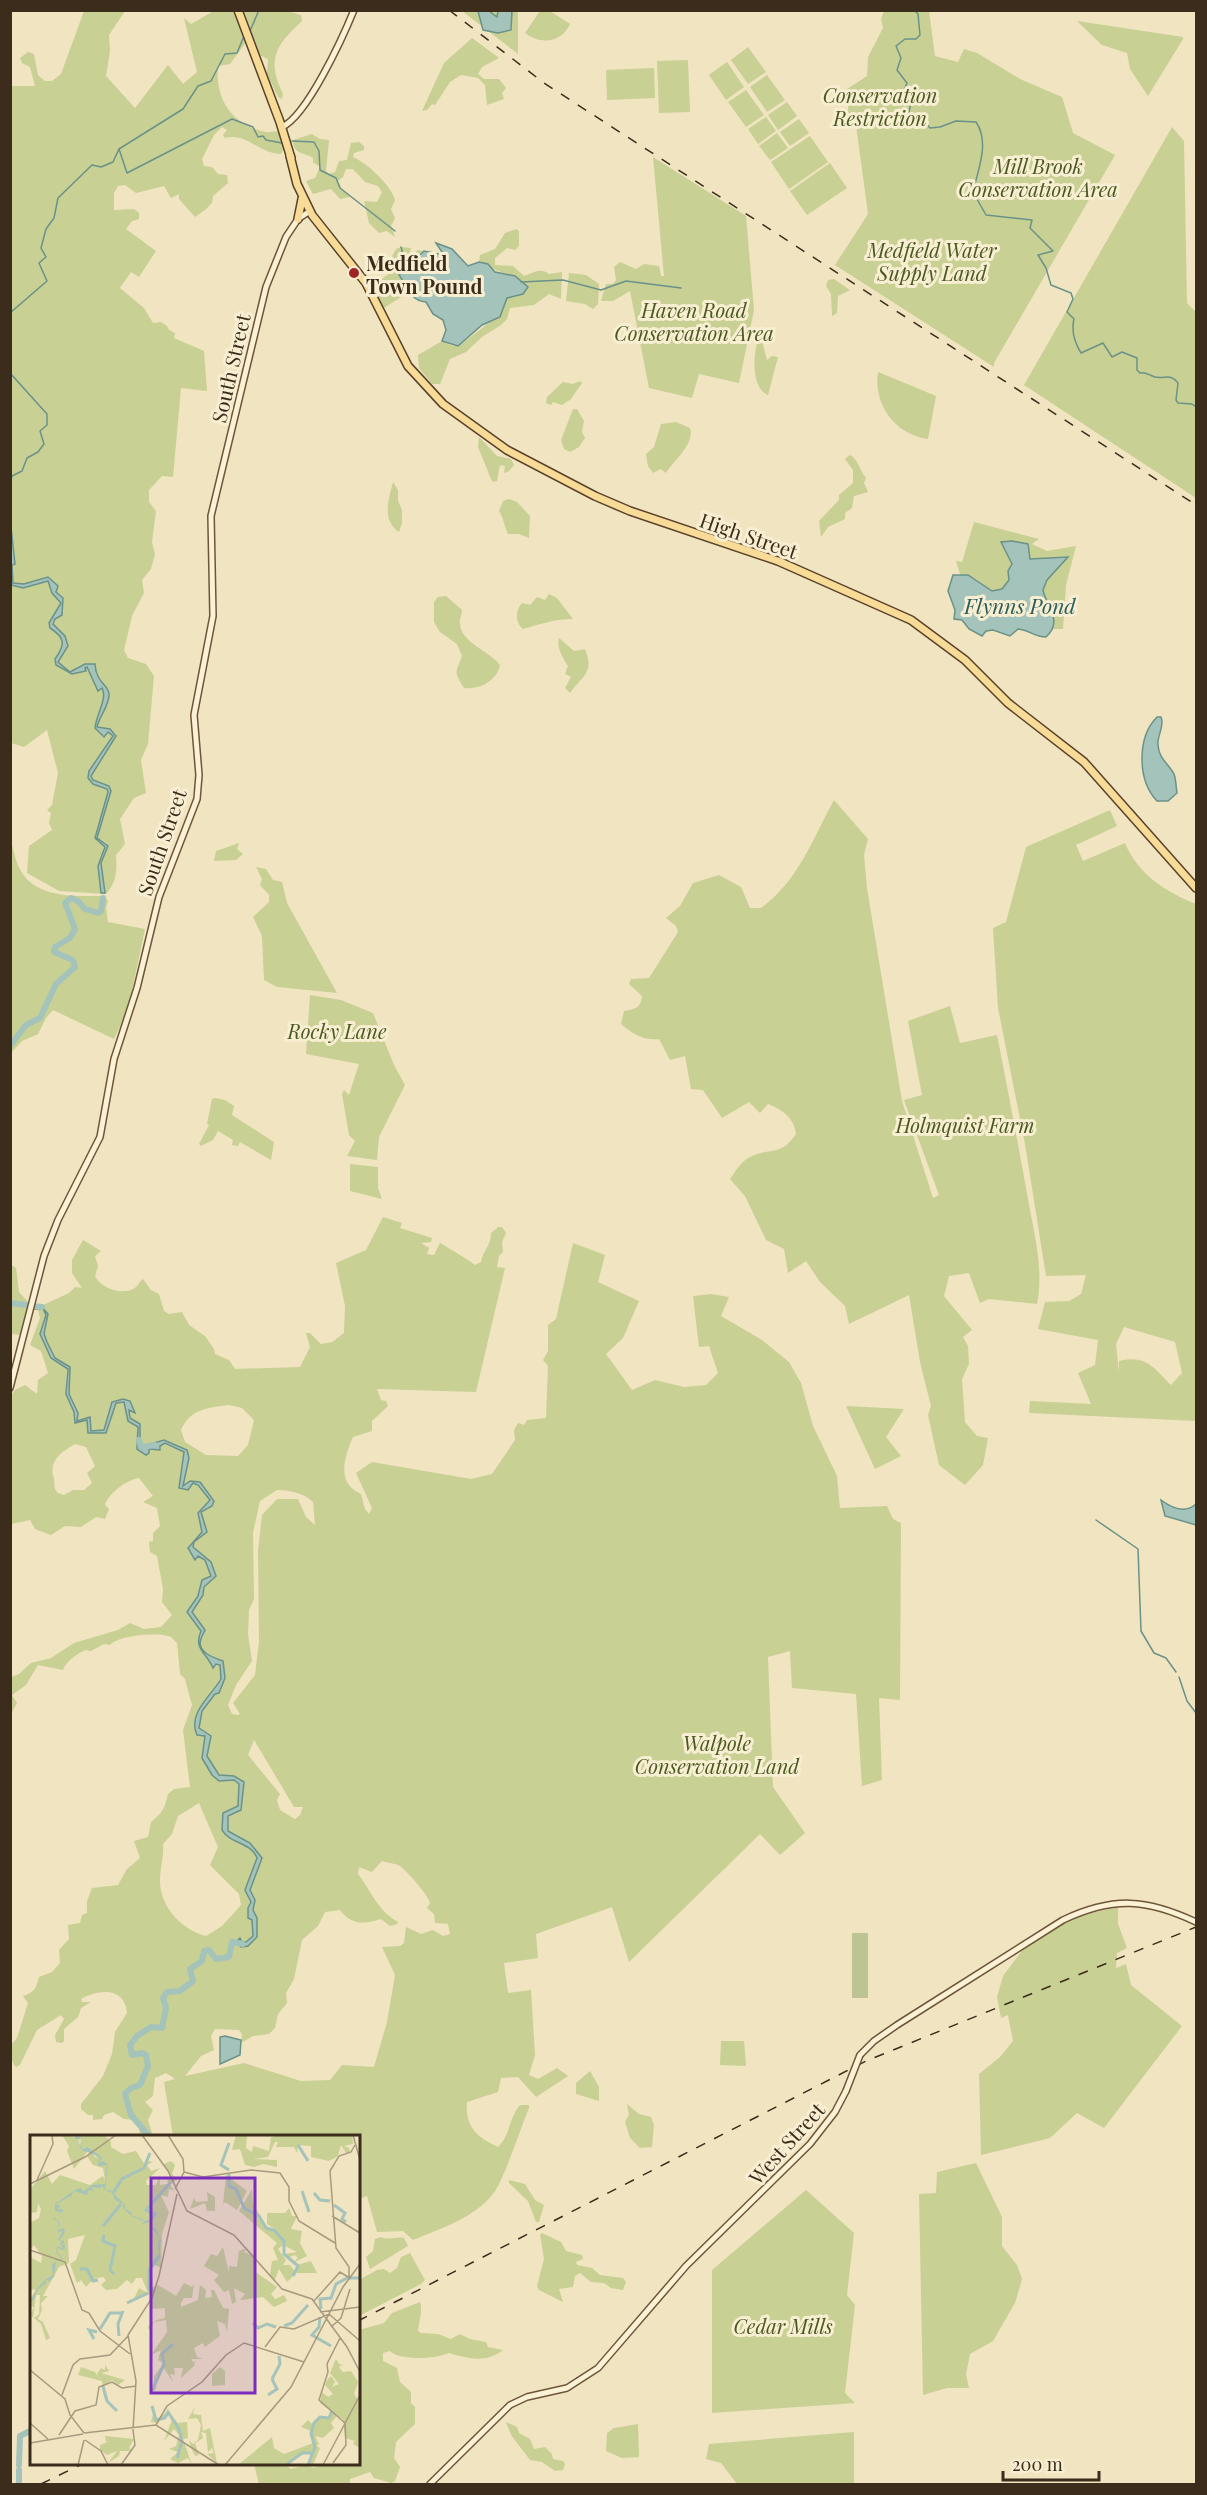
<svg xmlns="http://www.w3.org/2000/svg" width="1207" height="2495" viewBox="0 0 1207 2495" font-family="'Playfair Display',serif">
  <style>
    .green { fill: #c8d094; fill-rule: evenodd }
    .cemetery { fill: #bdc494 }
    .water { fill: #a4c3bb; stroke: #6a9289; stroke-width: 1.5 }
    .lines { fill: none; stroke-linecap: round; stroke-linejoin: round }
    .stream { stroke: #6a9289; stroke-width: 1.5 }
    .river { stroke: #a4c3bb; stroke-width: 6 }
    .secondary-casing { stroke: #6e553a; stroke-width: 8 }
    .primary-casing { stroke: #59422c; stroke-width: 10 }
    .secondary { stroke: #fbf1d5; stroke-width: 5 }
    .primary { stroke: #f7db96; stroke-width: 7 }
    .rail { stroke: #3b2c1c; stroke-width: 1.5; stroke-dasharray: 10 10; stroke-linecap: butt }
    .secondary-bridge-casing { stroke: #6e553a; stroke-width: 8; stroke-linecap: butt }
    .secondary-bridge { stroke: #fbf1d5; stroke-width: 5 }
    .poi-dot { fill: #a02522; stroke: #f8eed1; stroke-width: 2 }
    .labels { text-anchor: middle; dominant-baseline: central; stroke-width: 6; stroke-linejoin: round; paint-order: stroke }
    .park-label { font-size: 20px; font-style: italic; fill: #495921; stroke: #f8eed1 }
    .poi-label { font-size: 20px; font-weight: bold; fill: #3b2c1c; stroke: #f8eed1; text-anchor: start }
    .street-label { font-size: 20px; fill: #3b2c1c; stroke: #f8eed1 }
    .water-label { font-size: 21px; font-style: italic; fill: #2b5c5a; stroke: #f8eed1 }
    .inset-river { fill: none; stroke: #a4c3bb; stroke-width: 3 }
    .inset-road { fill: none; stroke: #a89a7f; stroke-width: 1.5 }
    .view { fill: #7b2cbf; fill-opacity: 0.15; stroke: #7b2cbf; stroke-width: 3 }
    .inset-edge { fill: none; stroke: #3b2c1c; stroke-width: 3 }
  </style>
  <rect width="100%" height="100%" fill="#f1e4c1"/>
  <!-- green -->
  <g class="green">
    <path d="M 84,11 L 125,11 L 109,35 L 110,51 L 106,76 L 135,108 L 168,65 L 183,84 L 197,72 L 184,18 L 191,24 L 212,12 L 237,11 L 247,41 L 230,64 L 218,66 C 215,100 232,125 266,132 C 271,133 274,130 280,132 L 284,148 L 281,154 C 259,154 247,132 225,138 L 223,135 L 227,130 L 222,127 L 214,135 L 202,159 L 204,166 L 212,167 L 218,174 L 227,175 L 228,183 L 213,196 L 212,203 L 205,210 L 195,217 L 179,199 L 179,194 L 171,198 L 164,186 L 136,193 L 125,185 L 118,186 L 114,193 L 114,210 L 134,209 L 139,213 L 139,219 L 132,221 L 126,229 L 156,251 L 139,277 L 131,272 L 120,288 L 144,308 L 153,323 L 161,322 L 167,326 L 169,330 L 175,333 L 174,338 L 204,351 L 207,391 L 181,388 L 173,477 L 162,476 L 149,490 L 149,502 L 156,511 L 152,542 L 155,554 L 151,569 L 142,580 L 144,593 L 132,616 L 124,650 L 128,658 L 146,664 L 154,676 L 148,744 L 141,760 L 146,793 L 134,798 L 120,819 L 125,844 L 116,855 C 117,870 117,882 106,894 L 59,891 L 27,873 L 29,846 L 52,830 L 49,823 L 51,813 L 47,810 L 52,805 L 58,773 L 47,730 L 24,747 L 11,743 L 11,86 L 35,86 L 30,67 L 22,63 L 20,58 L 28,52 L 34,54 L 38,75 L 45,81 L 52,81 L 61,74 Z"/>
    <path d="M 244,11 L 287,11 L 301,15 L 302,21 C 276,45 266,59 283,94 L 282,99 L 278,97 L 267,74 L 268,59 L 259,55 Z"/>
    <polygon points="462,11 518,11 518,54"/>
    <path d="M 540,11 L 550,11 L 570,24 C 561,43 541,45 525,33 Z"/>
    <polygon points="884,11 929,11 935,56 958,62 964,49 977,53 1020,79 1062,97 1073,133 1115,155 994,363 994,367 835,265 868,214 856,125 849,124 847,89 867,76 868,57 883,28 881,19"/>
    <polygon points="1077,21 1183,37 1183,39 1148,96 1130,69 1127,53 1102,45"/>
    <polygon points="472,38 499,58 482,67 478,74 484,79 499,79 506,88 502,93 504,99 487,105 485,85 478,78 461,75 450,82 435,105 432,104 427,110 422,111 444,63"/>
    <polygon points="748,47 766,72 748,84 731,60"/>
    <polygon points="688,60 690,112 659,113 657,61"/>
    <polygon points="727,62 744,87 726,100 709,75"/>
    <polygon points="654,68 655,98 607,100 606,70"/>
    <polygon points="767,75 785,100 767,112 750,87"/>
    <polygon points="746,90 764,115 746,127 728,102"/>
    <polygon points="787,102 797,116 778,130 768,115"/>
    <polygon points="766,117 776,131 758,144 748,129"/>
    <polygon points="799,119 809,133 790,146 780,132"/>
    <polygon points="1172,127 1184,141 1187,303 1196,312 1196,498 1024,385"/>
    <polygon points="777,133 788,148 770,160 759,146"/>
    <path d="M 312,134 L 320,139 L 329,140 L 326,171 L 329,174 L 335,172 L 339,161 L 347,160 L 351,143 L 359,142 L 364,146 L 364,150 L 354,153 L 353,157 C 367,163 391,185 395,200 L 391,209 L 395,218 L 391,226 L 395,237 L 387,231 L 379,233 L 369,223 L 364,201 L 377,202 L 382,192 L 378,186 L 365,182 L 353,169 L 346,169 L 343,177 L 338,181 L 342,189 L 350,197 L 340,199 L 331,189 L 313,194 L 306,181 L 315,178 L 320,167 L 313,162 L 313,158 C 304,152 293,155 293,140 Z"/>
    <polygon points="810,136 828,162 789,189 771,162"/>
    <polygon points="653,157 746,216 754,310 739,383 699,374 692,398 649,388 630,291 613,301 601,301 606,284 613,284 616,280 614,267 620,262 636,269 644,264 659,266 661,276 664,276"/>
    <polygon points="830,163 847,188 807,215 790,191"/>
    <path d="M 516,229 L 519,231 L 519,246 L 515,250 L 507,248 L 495,258 L 495,265 L 513,266 L 524,276 C 533,273 540,267 549,274 L 562,272 L 561,299 L 549,294 L 534,305 L 510,308 L 507,319 L 501,325 L 482,337 L 466,352 L 450,359 L 440,384 L 432,384 L 419,368 L 418,355 L 442,341 C 447,343 454,348 459,345 C 464,343 499,315 502,310 C 507,299 508,286 509,274 C 492,271 492,265 479,262 L 480,255 L 495,249 L 505,233 Z"/>
    <polygon points="401,247 411,248 409,257 418,250 423,251 400,274 409,292 384,308 373,286 400,265 392,256 396,249"/>
    <polygon points="569,273 586,275 599,284 598,304 593,309 585,304 566,301"/>
    <polygon points="834,279 850,290 838,296 837,313 832,316 831,294 826,286 828,280"/>
    <path d="M 758,340 L 762,341 L 767,360 L 772,356 L 778,357 L 768,395 C 751,388 753,355 758,340 Z"/>
    <path d="M 878,372 L 936,396 L 928,439 C 895,435 873,404 878,372 Z"/>
    <polygon points="580,381 582,383 571,399 562,405 553,402 551,405 546,403 547,397 563,382 573,384"/>
    <polygon points="573,409 577,409 584,421 582,432 585,438 579,447 570,452 564,449 561,440"/>
    <path d="M 676,422 L 690,428 C 695,444 674,460 666,473 L 661,469 L 653,473 L 648,466 L 646,454 L 654,447 L 661,424 Z"/>
    <polygon points="479,437 497,456 511,459 514,465 509,471 504,473 505,466 500,465 497,481 493,482 491,479 478,447"/>
    <path d="M 850,455 C 858,459 860,471 866,478 L 864,483 L 868,492 L 854,496 L 852,508 L 845,513 L 845,519 L 828,527 L 821,537 L 819,521 L 839,500 L 839,495 L 853,483 L 853,470 L 845,459 Z"/>
    <path d="M 393,482 L 398,490 L 398,501 L 402,510 L 402,523 L 399,532 C 381,520 389,499 393,482 Z"/>
    <path d="M 509,499 L 517,502 L 530,516 L 529,538 L 519,534 L 508,534 C 504,526 504,518 499,511 L 503,501 Z"/>
    <polygon points="974,522 1039,539 1032,544 1047,551 1076,546 1066,585 1063,629 1052,629 1043,590 1047,580 1068,557 1033,560 1029,559 1028,544 1002,542 1012,564 1009,580 1002,589 992,591 974,578 960,574 956,561 962,562"/>
    <path d="M 549,594 L 557,598 L 573,619 C 555,619 540,624 523,629 C 515,623 515,610 522,603 L 530,605 L 537,597 L 545,600 Z"/>
    <path d="M 446,596 L 462,610 C 462,615 459,619 460,624 C 461,643 491,652 500,665 C 497,681 479,690 464,688 C 453,670 456,673 462,656 L 457,644 L 440,632 L 434,622 L 434,602 L 438,597 Z"/>
    <path d="M 559,638 L 574,651 L 585,649 C 595,673 582,676 570,693 L 565,688 L 571,677 L 565,674 L 568,666 C 563,659 556,646 559,638 Z"/>
    <path d="M 834,800 L 868,839 L 864,855 L 867,888 L 902,1101 L 933,1198 L 939,1195 L 904,1100 L 922,1095 L 908,1021 L 950,1006 L 960,1043 L 997,1035 C 1008,1090 1018,1144 1028,1199 C 1034,1233 1044,1269 1037,1304 L 989,1299 L 980,1303 L 969,1273 L 949,1276 L 944,1296 L 972,1330 L 963,1337 L 968,1346 L 969,1364 L 962,1379 L 965,1422 L 977,1436 L 988,1438 L 983,1465 L 965,1485 L 939,1465 L 928,1415 L 931,1406 L 920,1362 L 909,1295 L 849,1324 L 845,1306 L 820,1282 L 806,1261 L 788,1273 L 784,1249 L 766,1240 L 745,1196 L 730,1179 C 736,1171 740,1162 750,1157 C 769,1147 781,1157 796,1134 C 794,1118 783,1110 768,1104 L 760,1113 L 749,1102 L 722,1118 L 703,1090 L 691,1089 L 685,1056 L 670,1060 L 659,1039 C 644,1041 633,1034 621,1024 L 624,1011 C 635,1009 641,1008 642,996 L 629,984 L 631,979 L 649,978 L 678,932 L 676,926 L 666,918 L 680,906 L 693,883 L 719,875 L 741,887 L 750,908 L 761,908 C 799,880 812,840 834,800 Z"/>
    <path d="M 1110,810 L 1117,826 L 1076,845 L 1083,861 L 1125,843 C 1138,874 1164,891 1196,904 L 1196,1421 L 1029,1413 L 1030,1401 L 1091,1404 L 1078,1373 L 1095,1365 L 1098,1340 L 1038,1329 L 1045,1302 L 1069,1301 L 1081,1294 L 1086,1275 L 1046,1276 L 1025,1144 L 998,1008 L 993,928 L 1006,922 L 1026,847 ZM 1124,1327 L 1175,1342 L 1182,1373 L 1171,1385 C 1154,1368 1146,1354 1119,1361 L 1119,1372 L 1116,1344 Z"/>
    <path d="M 10,839 C 14,849 15,862 21,871 C 37,899 77,896 104,896 L 108,901 L 106,907 L 108,922 L 145,929 L 128,1009 L 114,1039 L 53,1010 L 46,1018 L 38,1034 L 22,1041 L 11,1053 Z"/>
    <polygon points="239,843 237,849 243,854 236,860 214,861 216,851"/>
    <polygon points="256,867 266,869 273,880 282,882 287,903 337,993 277,987 264,980 262,936 253,917 269,902 269,895 260,885 262,879"/>
    <polygon points="310,995 341,1000 373,1013 394,1065 405,1085 379,1137 377,1160 347,1156 355,1141 349,1135 342,1094 344,1090 349,1095 359,1064 306,1054"/>
    <polygon points="215,1098 225,1100 234,1106 232,1115 274,1142 271,1160 240,1142 238,1146 232,1145 233,1140 218,1131 213,1140 201,1146 199,1144 209,1125 207,1124 212,1099"/>
    <polygon points="350,1164 378,1167 378,1188 382,1199 350,1191"/>
    <path d="M 383,1217 L 402,1223 L 400,1228 L 432,1238 L 431,1242 L 421,1243 L 429,1248 L 427,1254 L 434,1255 L 440,1243 C 453,1251 463,1256 475,1265 L 481,1262 C 483,1250 491,1246 491,1233 L 498,1227 L 502,1227 L 506,1233 L 502,1242 L 503,1252 L 499,1256 L 497,1267 L 505,1268 L 476,1392 L 377,1389 L 381,1400 L 386,1401 L 388,1406 L 372,1421 L 372,1431 L 353,1437 C 344,1458 336,1483 361,1494 L 365,1509 L 369,1514 L 372,1508 L 356,1473 L 372,1462 L 471,1479 L 492,1474 L 515,1440 L 514,1430 L 518,1423 L 524,1425 L 527,1420 L 546,1418 L 548,1366 L 543,1360 L 548,1351 L 548,1325 L 556,1319 L 573,1243 L 605,1255 L 598,1282 L 639,1301 L 623,1338 L 606,1354 L 632,1390 L 655,1380 L 684,1387 L 706,1385 L 718,1373 L 709,1346 L 699,1347 L 693,1296 L 711,1294 L 729,1297 L 721,1316 L 762,1340 L 789,1362 L 801,1383 L 813,1426 L 837,1476 L 840,1508 L 887,1506 L 893,1519 L 901,1523 L 900,1700 L 879,1698 L 882,1780 L 862,1786 L 856,1694 L 792,1688 L 790,1651 L 768,1657 L 773,1787 L 805,1833 L 780,1855 L 760,1834 L 629,1962 L 612,1907 L 536,1934 L 538,1958 L 504,1963 L 508,1993 L 531,1990 L 535,2055 L 529,2075 L 538,2079 L 557,2068 L 568,2076 L 536,2097 L 518,2077 L 501,2078 L 498,2092 L 467,2102 C 465,2127 477,2137 498,2147 C 511,2135 508,2119 520,2105 L 529,2105 L 529,2108 C 521,2127 504,2180 493,2194 C 474,2218 440,2229 413,2240 L 403,2231 L 377,2232 L 367,2196 L 359,2199 L 358,2136 L 173,2136 L 164,2082 L 175,2079 L 166,2073 L 155,2078 L 153,2096 L 145,2102 L 153,2110 L 148,2120 L 153,2136 L 140,2135 L 139,2127 L 134,2120 L 124,2119 L 113,2112 L 104,2115 L 102,2119 L 93,2120 L 93,2115 L 88,2115 L 81,2109 L 81,2104 L 103,2076 L 112,2054 L 115,2032 L 127,2013 C 125,1987 99,1989 81,1999 L 82,2002 L 91,2002 L 81,2008 L 78,2017 L 64,2029 L 64,2041 L 62,2043 L 56,2042 L 55,2035 L 64,2019 L 61,2015 L 37,2030 L 20,2065 L 16,2067 C 11,2062 11,2052 11,2045 L 17,2038 L 28,2003 L 23,1996 C 35,1992 36,1988 39,1977 L 52,1972 L 60,1963 L 59,1950 L 69,1939 L 68,1925 L 80,1923 L 82,1915 L 87,1913 L 87,1901 L 92,1888 L 118,1885 L 127,1869 L 140,1858 L 134,1841 L 148,1837 L 151,1822 C 162,1813 165,1808 168,1794 L 174,1789 L 190,1787 L 183,1730 L 192,1705 L 185,1679 L 180,1674 L 177,1643 L 171,1637 C 158,1632 119,1635 110,1645 L 104,1644 L 91,1651 L 85,1650 C 77,1654 66,1661 63,1670 L 38,1665 L 26,1685 L 12,1695 L 17,1703 L 11,1714 L 11,1677 L 19,1674 L 31,1663 L 51,1658 L 74,1643 L 118,1630 L 130,1623 L 144,1629 L 161,1627 L 172,1615 L 162,1602 L 163,1589 L 157,1556 L 150,1552 L 149,1542 L 153,1541 L 153,1533 L 160,1526 L 157,1508 L 143,1502 L 153,1496 L 139,1478 C 126,1480 109,1493 105,1505 L 109,1509 L 105,1519 L 96,1517 L 81,1527 L 65,1526 L 51,1535 L 35,1529 L 30,1520 L 11,1524 L 10,1397 L 15,1390 L 25,1385 L 37,1394 L 38,1380 L 48,1373 L 41,1351 L 30,1345 L 40,1318 L 37,1306 L 45,1308 L 41,1306 L 69,1293 L 75,1287 L 82,1288 L 72,1273 L 72,1260 L 83,1240 L 101,1251 L 95,1256 L 98,1266 L 95,1276 C 101,1288 120,1295 133,1289 C 138,1287 139,1282 143,1279 L 151,1290 L 159,1294 L 164,1311 L 169,1314 L 182,1312 L 189,1325 L 205,1336 L 214,1349 L 215,1354 L 229,1360 L 235,1369 L 300,1367 L 310,1347 L 306,1333 L 310,1333 L 321,1344 L 332,1342 L 344,1333 L 345,1306 L 336,1263 L 366,1250 ZM 67,1366 C 73,1375 66,1384 69,1394 C 72,1404 77,1410 77,1421 L 90,1417 L 91,1431 L 104,1430 L 113,1402 L 123,1399 L 130,1401 L 135,1413 L 129,1410 L 130,1418 L 140,1424 L 140,1447 L 164,1440 L 187,1450 L 189,1458 L 183,1486 L 191,1481 L 200,1482 L 214,1501 L 212,1506 L 201,1512 L 207,1532 L 194,1543 L 193,1547 L 211,1562 L 216,1576 L 204,1587 L 203,1595 L 192,1612 L 205,1630 C 204,1633 202,1635 201,1639 C 196,1652 214,1658 223,1661 L 225,1678 L 219,1693 L 215,1694 L 202,1711 L 199,1728 L 211,1736 L 207,1756 L 219,1775 L 234,1776 L 244,1782 L 241,1810 L 228,1816 L 228,1831 L 250,1843 L 262,1858 L 250,1890 L 255,1900 L 253,1910 L 257,1918 L 257,1937 L 248,1946 L 241,1947 L 236,1942 L 239,1938 L 242,1942 L 246,1942 L 253,1936 L 252,1920 L 249,1917 L 248,1908 L 251,1902 L 245,1890 L 257,1858 C 250,1841 231,1845 222,1831 L 223,1813 L 238,1806 L 239,1784 L 234,1780 L 219,1781 L 212,1775 L 202,1758 L 205,1736 L 198,1735 C 187,1714 212,1695 221,1679 L 220,1665 L 216,1663 L 213,1668 C 207,1653 193,1649 201,1631 L 187,1612 L 198,1596 L 202,1580 L 211,1576 L 205,1560 L 198,1556 L 195,1560 L 188,1548 L 202,1532 L 198,1513 L 210,1500 L 198,1485 L 193,1483 L 188,1490 L 179,1488 L 184,1452 L 165,1443 L 160,1446 L 160,1450 L 149,1449 L 149,1453 L 146,1455 L 137,1449 L 138,1427 L 128,1421 L 124,1402 L 116,1403 L 106,1433 L 88,1433 L 88,1420 L 75,1423 L 74,1412 L 66,1394 ZM 229,1405 L 242,1408 L 254,1420 L 248,1445 L 238,1456 L 206,1455 L 185,1442 L 181,1430 C 191,1408 208,1408 229,1405 ZM 75,1444 L 86,1447 L 95,1466 L 87,1473 L 92,1483 L 84,1490 L 73,1490 L 64,1495 L 58,1493 C 53,1488 55,1485 54,1479 C 48,1461 60,1453 75,1444 ZM 277,1490 C 289,1490 304,1493 313,1502 L 315,1525 L 306,1517 L 298,1499 L 277,1499 L 262,1515 L 258,1551 L 259,1642 L 255,1675 L 233,1703 L 240,1714 L 238,1715 L 232,1714 L 228,1705 L 236,1685 L 252,1661 L 248,1634 L 249,1610 L 254,1599 L 253,1533 L 260,1501 ZM 254,1740 L 294,1807 L 303,1807 L 300,1815 L 295,1819 L 280,1810 L 277,1800 L 280,1794 L 248,1755 ZM 199,1803 L 218,1847 L 210,1865 L 239,1894 L 241,1905 L 222,1926 L 206,1936 C 182,1930 160,1907 160,1881 C 160,1868 164,1857 163,1844 L 172,1834 L 178,1816 ZM 382,1861 C 387,1863 395,1863 400,1866 C 407,1871 429,1896 430,1903 L 427,1908 L 434,1914 L 435,1923 L 448,1924 L 450,1934 L 443,1936 L 433,1930 L 421,1934 L 406,1927 L 404,1943 L 400,1946 L 382,1947 L 395,1975 L 387,2022 L 374,2067 L 342,2065 L 330,2080 L 301,2081 L 244,2063 L 185,2076 L 201,2056 L 214,2050 L 211,2036 L 215,2029 L 239,2030 L 242,2034 L 241,2043 L 253,2036 L 269,2034 L 275,2028 L 278,2014 L 287,2003 L 286,1993 L 294,1979 L 302,1940 L 318,1926 L 325,1912 L 340,1910 C 352,1926 365,1924 381,1919 L 390,1926 L 397,1924 L 398,1922 C 377,1910 372,1892 358,1874 L 359,1867 L 372,1872 Z"/>
    <polygon points="10,1264 16,1268 19,1292 30,1304 21,1335 11,1334"/>
    <polygon points="846,1406 904,1409 886,1437 901,1456 875,1469"/>
    <polygon points="1118,1907 1118,1924 1127,1948 1117,1953 1116,1968 1126,1964 1131,1985 1182,2026 1104,2128 1077,2113 1050,2138 981,2155 979,2074 1000,2057 1013,2041 1008,2015 1001,2018 997,1997 1003,1976 1030,1940 1064,1919"/>
    <polygon points="721,2041 744,2041 746,2066 720,2065"/>
    <polygon points="590,2071 599,2087 599,2101 576,2094 576,2083"/>
    <polygon points="627,2104 639,2114 651,2117 654,2125 652,2147 640,2148 630,2138 625,2122 629,2115"/>
    <polygon points="976,2163 1002,2217 1002,2246 1017,2265 1022,2279 1015,2303 993,2341 970,2354 966,2374 969,2388 947,2388 923,2395 919,2194 936,2193 937,2172"/>
    <polygon points="509,2180 525,2184 535,2200 544,2205 539,2222 536,2222 528,2201 509,2183"/>
    <polygon points="806,2190 854,2233 847,2295 855,2305 845,2393 855,2403 712,2413 712,2270"/>
    <polygon points="542,2233 561,2242 566,2251 582,2255 583,2259 576,2262 577,2265 592,2268 600,2275 623,2278 626,2282 623,2290 611,2288 604,2283 591,2282 580,2273 575,2276 573,2287 559,2289 563,2302 539,2290 537,2286 544,2259 540,2235"/>
    <path d="M 381,2237 C 389,2241 396,2236 404,2238 L 408,2246 L 370,2269 L 366,2257 L 373,2251 L 375,2239 Z"/>
    <polygon points="410,2253 425,2280 421,2284 359,2316 359,2280 377,2270 384,2269 390,2273 397,2268 401,2257"/>
    <path d="M 420,2302 C 423,2310 419,2321 418,2331 L 421,2333 L 438,2334 L 451,2339 L 460,2334 L 470,2339 L 486,2342 L 488,2347 L 503,2350 C 486,2364 466,2358 449,2353 C 435,2359 400,2361 390,2351 L 383,2353 L 383,2361 L 397,2368 L 400,2382 L 411,2392 L 411,2403 L 415,2407 L 415,2424 L 396,2442 L 394,2458 L 400,2467 L 395,2481 L 391,2483 L 374,2478 L 370,2472 L 350,2479 L 350,2484 L 259,2484 L 254,2464 L 284,2464 L 291,2469 L 305,2465 L 314,2468 L 322,2464 L 358,2464 L 359,2330 L 384,2323 L 392,2313 Z"/>
    <polygon points="506,2422 517,2427 519,2433 530,2439 534,2449 545,2447 552,2454 553,2459 563,2461 565,2464 563,2470 555,2471 542,2462 530,2460 511,2435"/>
    <polygon points="638,2424 639,2457 622,2458 606,2451 607,2433 614,2428"/>
    <polygon points="854,2432 854,2484 737,2484 721,2463 706,2459 709,2444"/>
  </g>
  <!-- cemetery -->
  <rect class="cemetery" x="852" y="1933" width="16" height="65"/>
  <!-- water -->
  <g class="water">
    <polygon points="478,11 489,11 497,17 498,11 512,11 511,30 498,33 483,30"/>
    <path d="M 436,243 L 452,249 L 468,266 L 479,262 L 488,264 L 495,272 L 515,276 L 528,287 L 523,294 L 507,298 L 500,317 L 482,325 L 458,346 L 442,341 L 446,330 L 443,320 L 433,314 L 426,302 C 410,301 407,286 399,275 L 424,251 L 444,255 Z"/>
    <path d="M 11,527 L 15,564 L 12,565 L 13,583 L 24,584 L 48,577 L 58,586 L 56,592 L 63,598 L 62,615 L 55,619 L 53,624 L 65,636 L 68,646 L 58,662 L 70,672 L 85,664 L 95,664 C 96,683 108,684 109,694 C 110,704 99,717 97,727 L 110,729 L 116,736 L 91,776 L 93,780 L 109,786 L 111,791 L 97,838 L 108,846 L 101,863 L 105,893 L 101,893 L 98,866 L 105,847 L 95,838 L 108,792 L 107,789 L 93,784 L 88,778 L 89,771 L 113,736 L 108,732 L 104,737 L 95,728 C 96,715 108,698 102,688 L 98,691 L 87,667 L 85,668 L 86,671 L 72,674 L 56,665 L 55,659 C 65,645 66,638 50,628 L 49,623 L 61,603 L 52,593 L 48,581 L 23,588 L 11,585 Z"/>
    <path d="M 1012,541 L 1028,544 L 1030,559 L 1068,557 L 1047,580 L 1043,590 C 1046,606 1064,621 1046,637 C 1034,637 1030,630 1018,629 L 1010,636 L 993,630 L 986,631 L 982,636 L 969,629 L 962,620 L 954,619 L 955,610 L 948,591 L 953,575 L 968,575 L 992,591 L 1002,589 L 1009,580 L 1008,571 L 1012,564 L 1001,542 Z"/>
    <path d="M 1157,717 L 1161,717 C 1165,726 1157,735 1158,745 C 1159,759 1168,763 1174,774 C 1176,779 1176,787 1177,793 L 1168,801 L 1157,801 C 1137,780 1137,737 1157,717 Z"/>
    <path d="M 41,1306 L 48,1314 L 44,1334 L 47,1342 L 55,1358 L 70,1367 L 69,1394 L 78,1413 L 77,1421 L 90,1417 L 91,1431 L 104,1430 L 112,1402 L 123,1399 L 130,1401 L 135,1413 L 129,1410 L 130,1418 L 140,1424 L 140,1447 L 164,1440 L 187,1450 L 189,1458 L 183,1486 L 190,1481 L 200,1482 L 214,1501 L 212,1506 L 201,1512 L 207,1532 L 194,1542 L 193,1547 L 211,1562 L 216,1576 L 204,1587 L 203,1595 L 192,1612 L 205,1630 C 204,1633 202,1635 201,1639 C 196,1652 214,1658 223,1661 L 225,1678 L 219,1693 L 215,1694 L 202,1711 L 199,1728 L 211,1736 L 207,1756 L 219,1775 L 234,1776 L 244,1782 L 241,1810 L 228,1816 L 228,1831 L 250,1843 L 262,1858 L 250,1890 L 255,1900 L 253,1910 L 257,1918 L 257,1937 L 248,1946 L 241,1947 L 236,1942 L 240,1938 L 242,1942 L 246,1942 L 253,1936 L 252,1920 L 248,1918 L 248,1908 L 251,1902 L 245,1890 L 257,1858 C 250,1841 231,1845 222,1830 L 223,1813 L 238,1806 L 239,1784 L 234,1780 L 219,1781 L 212,1775 L 202,1758 L 205,1736 L 197,1735 C 187,1713 212,1695 221,1679 L 220,1665 L 216,1664 L 213,1668 C 207,1653 193,1649 201,1631 L 187,1612 L 198,1596 L 202,1580 L 211,1576 L 205,1560 L 198,1556 L 195,1560 L 188,1548 L 202,1532 L 198,1513 L 210,1500 L 198,1485 L 193,1483 L 188,1490 L 179,1488 L 184,1452 L 165,1443 L 160,1446 L 160,1450 L 149,1449 L 149,1453 L 146,1455 L 137,1449 L 138,1427 L 128,1421 L 124,1402 L 116,1403 L 106,1433 L 88,1433 L 87,1420 L 75,1423 L 74,1412 L 66,1394 L 68,1369 L 51,1358 L 40,1334 L 46,1315 L 43,1309 L 36,1309 Z"/>
    <path d="M 1161,1500 C 1173,1509 1186,1513 1196,1504 L 1196,1525 L 1165,1516 Z"/>
    <polygon points="225,2036 241,2040 240,2055 220,2064 220,2037"/>
  </g>
  <g class="lines">
    <!-- stream -->
    <g class="stream">
      <path d="M 914,10 L 918,14 L 920,35 L 916,39 L 905,39 L 896,46 L 901,58 L 897,70 L 907,83 L 901,97 L 912,98 L 909,112 L 912,118 L 922,119 L 930,128 L 940,127 L 956,121 L 976,122 C 990,142 978,170 973,192 L 986,215 L 1032,220 L 1030,228 L 1053,251 L 1038,255 L 1046,268 L 1051,285 L 1071,293 L 1073,299 L 1067,312 L 1074,319 C 1071,331 1075,343 1081,353 L 1103,343 L 1112,357 L 1122,352 L 1137,358 L 1137,370 L 1140,373 C 1147,372 1148,375 1155,377 C 1166,379 1170,373 1178,383 L 1176,400 L 1178,403 L 1192,404 L 1196,407"/>
      <polyline points="250,31 259,10"/>
      <polyline points="292,141 314,142 319,151 320,170 336,178 340,188 395,231"/>
      <polyline points="119,149 127,173 232,119 253,127 258,137 263,136 266,140 282,143"/>
      <polyline points="401,247 406,264"/>
      <polyline points="521,282 563,280 601,290 626,281 681,288"/>
      <polyline points="10,313 47,281 39,263 46,257 41,248 46,229 54,218 58,198 92,165 101,167 113,162 119,149 183,109 198,86 211,81 225,54 237,53 244,36"/>
      <polyline points="10,373 47,414 47,425 40,431 44,444 38,452 27,458 22,471 12,476 10,483"/>
      <polyline points="1096,1520 1138,1549 1141,1631 1154,1653 1166,1658 1176,1672"/>
      <polyline points="1179,1677 1187,1701 1196,1713"/>
    </g>
    <!-- river -->
    <g class="river">
      <path d="M 10,1046 L 26,1025 L 40,1018 L 56,984 L 75,967 L 73,960 L 54,952 L 55,947 L 70,938 L 75,929 L 65,903 L 71,898 C 80,901 79,903 85,909 L 98,913 L 101,911 L 103,898"/>
      <polyline points="10,1303 42,1307"/>
      <polyline points="139,1440 141,1447 155,1445"/>
      <polyline points="149,2136 131,2115 125,2094 131,2088 140,2085 148,2066 146,2055 142,2053 132,2055 130,2045 137,2036 151,2027 162,2028 166,2008 163,1998 167,1992 180,1991 193,1981 190,1969 202,1961 204,1951 209,1950 216,1959 229,1957 232,1942 243,1944"/>
      <polyline points="19,2465 20,2436 32,2430"/>
      <polyline points="19,2470 19,2482"/>
    </g>
    <!-- secondary casing -->
    <g class="secondary-casing">
      <g id="secondary">
        <path d="M 282,127 C 307,116 343,37 354,10"/>
        <polyline points="10,1388 44,1256 58,1220 100,1137 114,1059 137,988 159,897 197,799 199,775 194,715 213,616 211,516 266,287 286,237 298,219 310,211"/>
        <path d="M 860,2055 L 874,2041 L 897,2025 L 1063,1920 C 1114,1896 1147,1899 1196,1922"/>
        <polyline points="430,2484 510,2405 527,2397 567,2388 598,2368 686,2266 810,2144 835,2112 846,2091"/>
      </g>
    </g>
    <!-- primary casing -->
    <g class="primary-casing">
      <g id="primary">
        <polyline points="238,10 280,122 291,158"/>
        <polyline points="290,156 297,184 312,215 366,283 408,366 443,404 507,450 595,496 630,511 778,561 911,620 965,660 1008,703 1084,762 1196,888"/>
        <polyline points="298,219 302,199"/>
      </g>
    </g>
    <!-- secondary -->
    <use href="#secondary" class="secondary"/>
    <!-- primary -->
    <use href="#primary" class="primary"/>
    <!-- rail -->
    <g class="rail">
      <polyline points="449,10 544,83 1196,505"/>
      <polyline points="358,2321 866,2061 1196,1927"/>
      <polyline points="41,2484 82,2464"/>
    </g>
    <!-- secondary-bridge casing -->
    <g class="secondary-bridge-casing">
      <polyline id="secondary-bridge" points="846,2091 860,2055"/>
    </g>
    <!-- secondary-bridge -->
    <use href="#secondary-bridge" class="secondary-bridge"/>
  </g>
  <!-- markers -->
  <circle class="poi-dot" cx="354" cy="273" r="6"/>
  <g class="labels">
    <!-- park labels -->
    <g class="park-label">
      <text x="880" y="94">Conservation<tspan x="880" dy="23">Restriction</tspan></text>
      <text x="1038" y="165">Mill Brook<tspan x="1038" dy="23">Conservation Area</tspan></text>
      <text x="932" y="249">Medfield Water<tspan x="932" dy="23">Supply Land</tspan></text>
      <text x="694" y="309">Haven Road<tspan x="694" dy="23">Conservation Area</tspan></text>
      <text x="337" y="1030">Rocky Lane</text>
      <text x="965" y="1124">Holmquist Farm</text>
      <text x="717" y="1742">Walpole<tspan x="717" dy="23">Conservation Land</tspan></text>
      <text x="783" y="2325">Cedar Mills</text>
    </g>
    <!-- poi labels -->
    <g class="poi-label">
      <text x="366" y="262">Medfield<tspan x="366" dy="23">Town Pound</tspan></text>
    </g>
    <!-- street labels -->
    <g class="street-label">
      <text transform="translate(230 368) rotate(-77)">South Street</text>
      <text transform="translate(749 535) rotate(19)">High Street</text>
      <text transform="translate(161 842) rotate(-71)">South Street</text>
      <text transform="translate(786 2143) rotate(-48)">West Street</text>
    </g>
    <!-- water labels -->
    <g class="water-label">
      <text x="1020" y="605">Flynns Pond</text>
    </g>
  </g>
  <!-- overview -->
  <g transform="translate(30 2135)">
    <rect width="330" height="330" fill="#f1e4c1"/>
    <path d="M 32,0 L 50,3 L 48,9 L 50,10 L 51,3 L 46,0 L 74,0 L 81,7 L 81,12 L 93,19 L 106,16 L 115,30 L 116,26 L 123,27 L 117,30 L 121,36 L 130,33 L 116,46 L 117,50 L 126,50 L 130,40 L 130,50 L 138,49 L 137,45 L 141,43 L 134,29 L 141,26 L 145,30 L 142,39 L 147,45 L 140,49 L 144,56 L 139,54 L 138,62 L 131,60 L 139,77 L 132,99 L 131,133 L 125,130 L 121,135 L 122,152 L 128,150 L 146,161 L 154,148 L 162,152 L 164,149 L 162,163 L 154,163 L 151,168 L 151,172 L 168,165 L 170,150 L 176,155 L 175,163 L 182,162 L 181,155 L 184,155 L 193,173 L 199,174 L 197,197 L 195,189 L 187,186 L 190,201 L 175,212 L 173,208 L 164,213 L 167,222 L 173,224 L 161,224 L 164,228 L 166,225 L 164,231 L 151,243 L 153,233 L 144,233 L 145,240 L 140,239 L 143,247 L 133,232 L 126,242 L 126,254 L 123,256 L 124,241 L 134,228 L 128,225 L 131,215 L 121,220 L 137,197 L 136,185 L 124,187 L 119,195 L 118,192 L 121,188 L 127,185 L 135,183 L 135,173 L 120,174 L 123,158 L 103,166 L 109,153 L 118,158 L 112,143 L 106,143 L 102,149 L 97,145 L 87,154 L 76,155 L 71,150 L 76,145 L 73,142 L 63,144 L 56,152 L 51,145 L 47,148 L 40,129 L 46,125 L 55,100 L 38,104 L 39,128 L 29,132 L 13,161 L 18,161 L 11,168 L 12,175 L 8,184 L 13,187 L 20,203 L 16,205 L 11,189 L 4,183 L 9,179 L 10,160 L 6,160 L 3,183 L 1,179 L 4,172 L 0,171 L 0,164 L 6,155 L 0,154 L 0,122 L 11,128 L 12,121 L 4,110 L 0,115 L 0,88 L 9,83 L 11,74 L 8,68 L 7,77 L 0,78 L 0,55 L 15,36 L 22,49 L 30,40 L 60,50 L 73,41 L 75,46 L 73,33 L 63,30 L 57,21 L 62,17 L 65,22 L 67,21 L 63,16 L 51,13 L 57,17 L 44,34 L 37,16 L 39,11 ZM 206,0 L 217,0 L 216,13 L 222,17 L 223,11 L 239,16 L 241,2 L 251,0 L 322,0 L 323,9 L 314,11 L 319,13 L 320,17 L 316,18 L 311,10 L 308,21 L 299,26 L 281,22 L 281,11 L 268,10 L 267,18 L 264,12 L 246,12 L 248,7 L 245,7 L 238,22 L 223,24 L 247,25 L 247,32 L 233,29 L 224,32 L 215,30 L 210,14 L 202,15 ZM 196,40 L 217,56 L 207,75 L 195,67 L 193,70 ZM 222,54 L 223,69 L 238,93 L 245,94 L 237,89 L 237,78 L 255,78 L 259,73 L 262,81 L 267,81 L 261,94 L 272,96 L 270,108 L 277,121 L 261,129 L 268,123 L 265,120 L 257,123 L 255,119 L 267,117 L 253,110 L 248,114 L 256,125 L 253,130 L 260,130 L 266,138 L 267,130 L 281,126 L 287,138 L 266,138 L 257,147 L 249,134 L 245,145 L 240,140 L 242,126 L 248,125 L 243,113 L 247,108 L 209,76 ZM 177,57 L 185,62 L 185,76 L 177,76 L 175,68 L 160,74 L 164,63 L 166,67 L 178,66 ZM 193,112 L 199,138 L 199,131 L 207,132 L 209,116 L 217,113 L 214,117 L 224,121 L 224,136 L 247,152 L 241,159 L 245,164 L 254,160 L 257,166 L 244,172 L 233,162 L 210,165 L 215,159 L 204,153 L 206,167 L 202,169 L 199,155 L 194,157 L 184,145 L 189,140 L 174,131 L 181,119 L 187,121 ZM 306,224 L 310,230 L 314,229 L 309,232 L 313,237 L 321,236 L 328,247 L 324,259 L 330,268 L 330,313 L 323,309 L 325,306 L 315,303 L 313,284 L 307,281 L 301,288 L 304,293 L 293,303 L 285,301 L 289,309 L 286,311 L 290,313 L 283,330 L 277,329 L 281,321 L 277,317 L 256,330 L 208,330 L 242,302 L 244,313 L 254,319 L 283,308 L 281,296 L 271,292 L 278,285 L 282,289 L 290,282 L 299,283 L 302,277 L 290,268 L 292,257 L 298,262 L 303,259 L 295,250 L 297,245 L 301,241 L 305,247 L 302,252 L 309,249 L 300,238 ZM 75,230 L 79,236 L 71,238 L 95,245 L 88,250 L 82,245 L 74,251 L 74,258 L 85,277 L 74,262 L 72,246 L 48,240 L 51,232 L 65,237 L 70,245 L 67,239 L 71,233 L 75,235 ZM 190,232 L 195,236 L 195,250 L 182,251 L 182,239 ZM 165,272 L 163,279 L 171,280 L 173,296 L 180,293 L 187,328 L 177,319 L 184,318 L 182,313 L 178,317 L 176,298 L 171,297 L 173,303 L 165,308 L 169,320 L 165,321 L 162,315 L 159,305 L 163,309 L 168,305 L 171,290 L 167,283 L 158,284 ZM 124,275 L 126,284 L 138,277 L 148,288 L 157,287 L 158,303 L 153,304 L 162,330 L 158,323 L 148,328 L 140,324 L 148,317 L 139,314 L 146,311 L 149,300 L 144,294 L 134,306 L 142,285 L 139,279 L 127,288 L 121,287 ZM 75,301 L 104,304 L 99,313 L 103,316 L 90,316 L 89,321 L 78,328 L 87,316 L 77,320 L 70,315 L 70,310 L 80,306 L 76,307 Z" fill="#c8d094"/>
    <path d="M 46,0 L 51,3 L 49,9 L 53,14 L 57,12 L 72,22 L 69,29 L 73,26 L 78,30 L 75,54 L 81,56 L 94,69 L 95,71 L 95,74 L 101,77 L 102,81 L 105,81 L 106,83 L 108,82 L 109,84 L 112,83 L 113,85 L 113,88 L 116,85 L 122,86 L 122,93 L 125,93 L 130,103 L 131,106 L 129,110 L 130,111 L 130,120 L 128,110 L 130,103 L 122,93 L 121,86 L 113,89 L 112,84 L 110,85 L 102,81 L 94,74 L 93,69 L 85,65 L 82,58 L 74,54 L 72,50 L 71,53 L 61,52 L 64,56 L 58,55 L 57,60 L 44,56 L 41,61 L 26,69 L 30,71 L 27,75 L 31,74 L 33,75 L 33,77 L 24,83 L 29,86 L 28,96 L 33,93 L 35,96 L 33,101 L 29,104 L 34,106 L 34,108 L 31,109 L 35,110 L 35,114 L 31,115 L 29,112 L 27,117 L 33,124 L 26,126 L 24,142 L 19,146 L 16,145 L 16,148 L 7,155 L 4,164 L 0,167 L 6,155 L 15,145 L 23,140 L 22,130 L 28,124 L 32,124 L 26,117 L 28,111 L 34,114 L 30,108 L 33,106 L 28,105 L 33,95 L 28,98 L 28,86 L 23,84 L 33,76 L 27,77 L 25,75 L 25,69 L 45,55 L 51,53 L 53,57 L 62,50 L 75,49 L 77,30 L 69,31 L 68,29 L 70,22 L 52,15 L 48,9 L 51,4 L 45,4 Z" fill="#a4c3bb"/>
    <path class="inset-river" d="M 268,10 L 278,26M 199,35 L 191,30 L 199,8M 199,39 L 199,51 L 206,54 L 214,73 L 229,81 L 236,93 L 244,95 L 254,106 L 254,119 L 268,131 L 263,141M 272,56 L 279,77M 83,58 L 92,44 L 114,33 L 120,18M 284,58 L 290,65 L 300,66M 304,70 L 315,78 L 312,84 L 316,87M 121,85 L 125,79 L 116,75 L 141,47M 73,91 L 91,69M 74,100 L 73,106 L 85,111 L 80,135 L 84,139M 50,134 L 57,134 L 63,146 L 68,145M 125,156 L 119,154 L 119,135 L 130,120M 97,168 L 118,158M 291,174 L 290,164 L 301,163 L 306,149 L 317,143 L 330,143M 290,182 L 289,192 L 282,200 L 301,211M 223,188 L 228,193 L 237,189 L 246,192M 254,191 L 262,188 L 278,170M 70,194 L 80,178 L 91,178M 89,201 L 88,189 L 93,176M 64,204 L 59,195 L 67,197M 242,244 L 250,229 L 249,221M 73,251 L 77,266 L 87,276M 122,256 L 134,229 L 132,219 L 143,209M 238,260 L 247,254 L 242,244M 122,271 L 126,285 L 135,283 L 138,277 L 149,294 L 152,306 L 147,323M 257,329 L 272,318 L 281,318M 278,330 L 285,312 L 281,299 L 284,288 L 290,282 L 299,283 L 302,276"/>
    <path class="inset-road" d="M 112,0 L 138,36 L 157,76 L 204,100 L 252,154 L 282,164 L 317,212 L 330,237M 138,0 L 153,24 L 154,37 L 145,54M 323,0 L 330,25M 154,37 L 173,42 L 221,35 L 250,38 L 259,52 L 259,66 L 269,86 L 305,108M 7,45 L 23,9 L 22,0M 0,49 L 55,22 L 86,0M 302,81 L 330,98M 0,115 L 35,127 L 52,175 L 59,178 L 70,196 L 100,219M 319,144 L 319,132 L 306,113 L 300,36 L 309,21 L 321,17 L 325,10M 284,166 L 310,137 L 318,142M 290,177 L 330,172M 301,192 L 311,183 L 320,154M 235,212 L 250,192 L 264,194 L 299,179 L 330,206M 0,235 L 35,264 L 40,280 L 54,298M 32,260 L 43,230 L 50,224 L 80,220 L 98,201M 0,288 L 18,304M 126,290 L 137,271 L 172,247 L 196,220 L 214,208 L 274,227M 103,295 L 106,246 L 98,200 L 122,163 L 129,141 L 147,59M 54,298 L 126,290 L 189,330M 29,300 L 45,276 L 66,270 L 69,252 L 82,247 L 92,253 L 106,251M 55,305 L 71,316 L 78,330M 0,308 L 53,299M 303,328 L 316,310 L 315,288 L 289,265 L 298,237 L 297,229 L 310,203M 48,330 L 54,305M 91,330 L 105,310 L 103,295M 195,330 L 261,252 L 313,152 L 330,129M 293,330 L 330,260"/>
    <path class="view" d="M 121,43 L 225,43 L 225,258 L 121,258 Z"/>
    <rect width="330" height="330" class="inset-edge"/>
  </g>
  <!-- border -->
  <rect width="1207" height="2495" fill="none" stroke="#3b2c1c" stroke-width="24"/>
  <!-- scale -->
  <path d="M1003 2471v9h96v-9" fill="none" stroke="#3b2c1c" stroke-width="3"/>
  <text x="1012" y="2471" font-size="18" fill="#3b2c1c" stroke="#f8eed1" stroke-width="4.5" paint-order="stroke">200 m</text>
</svg>
